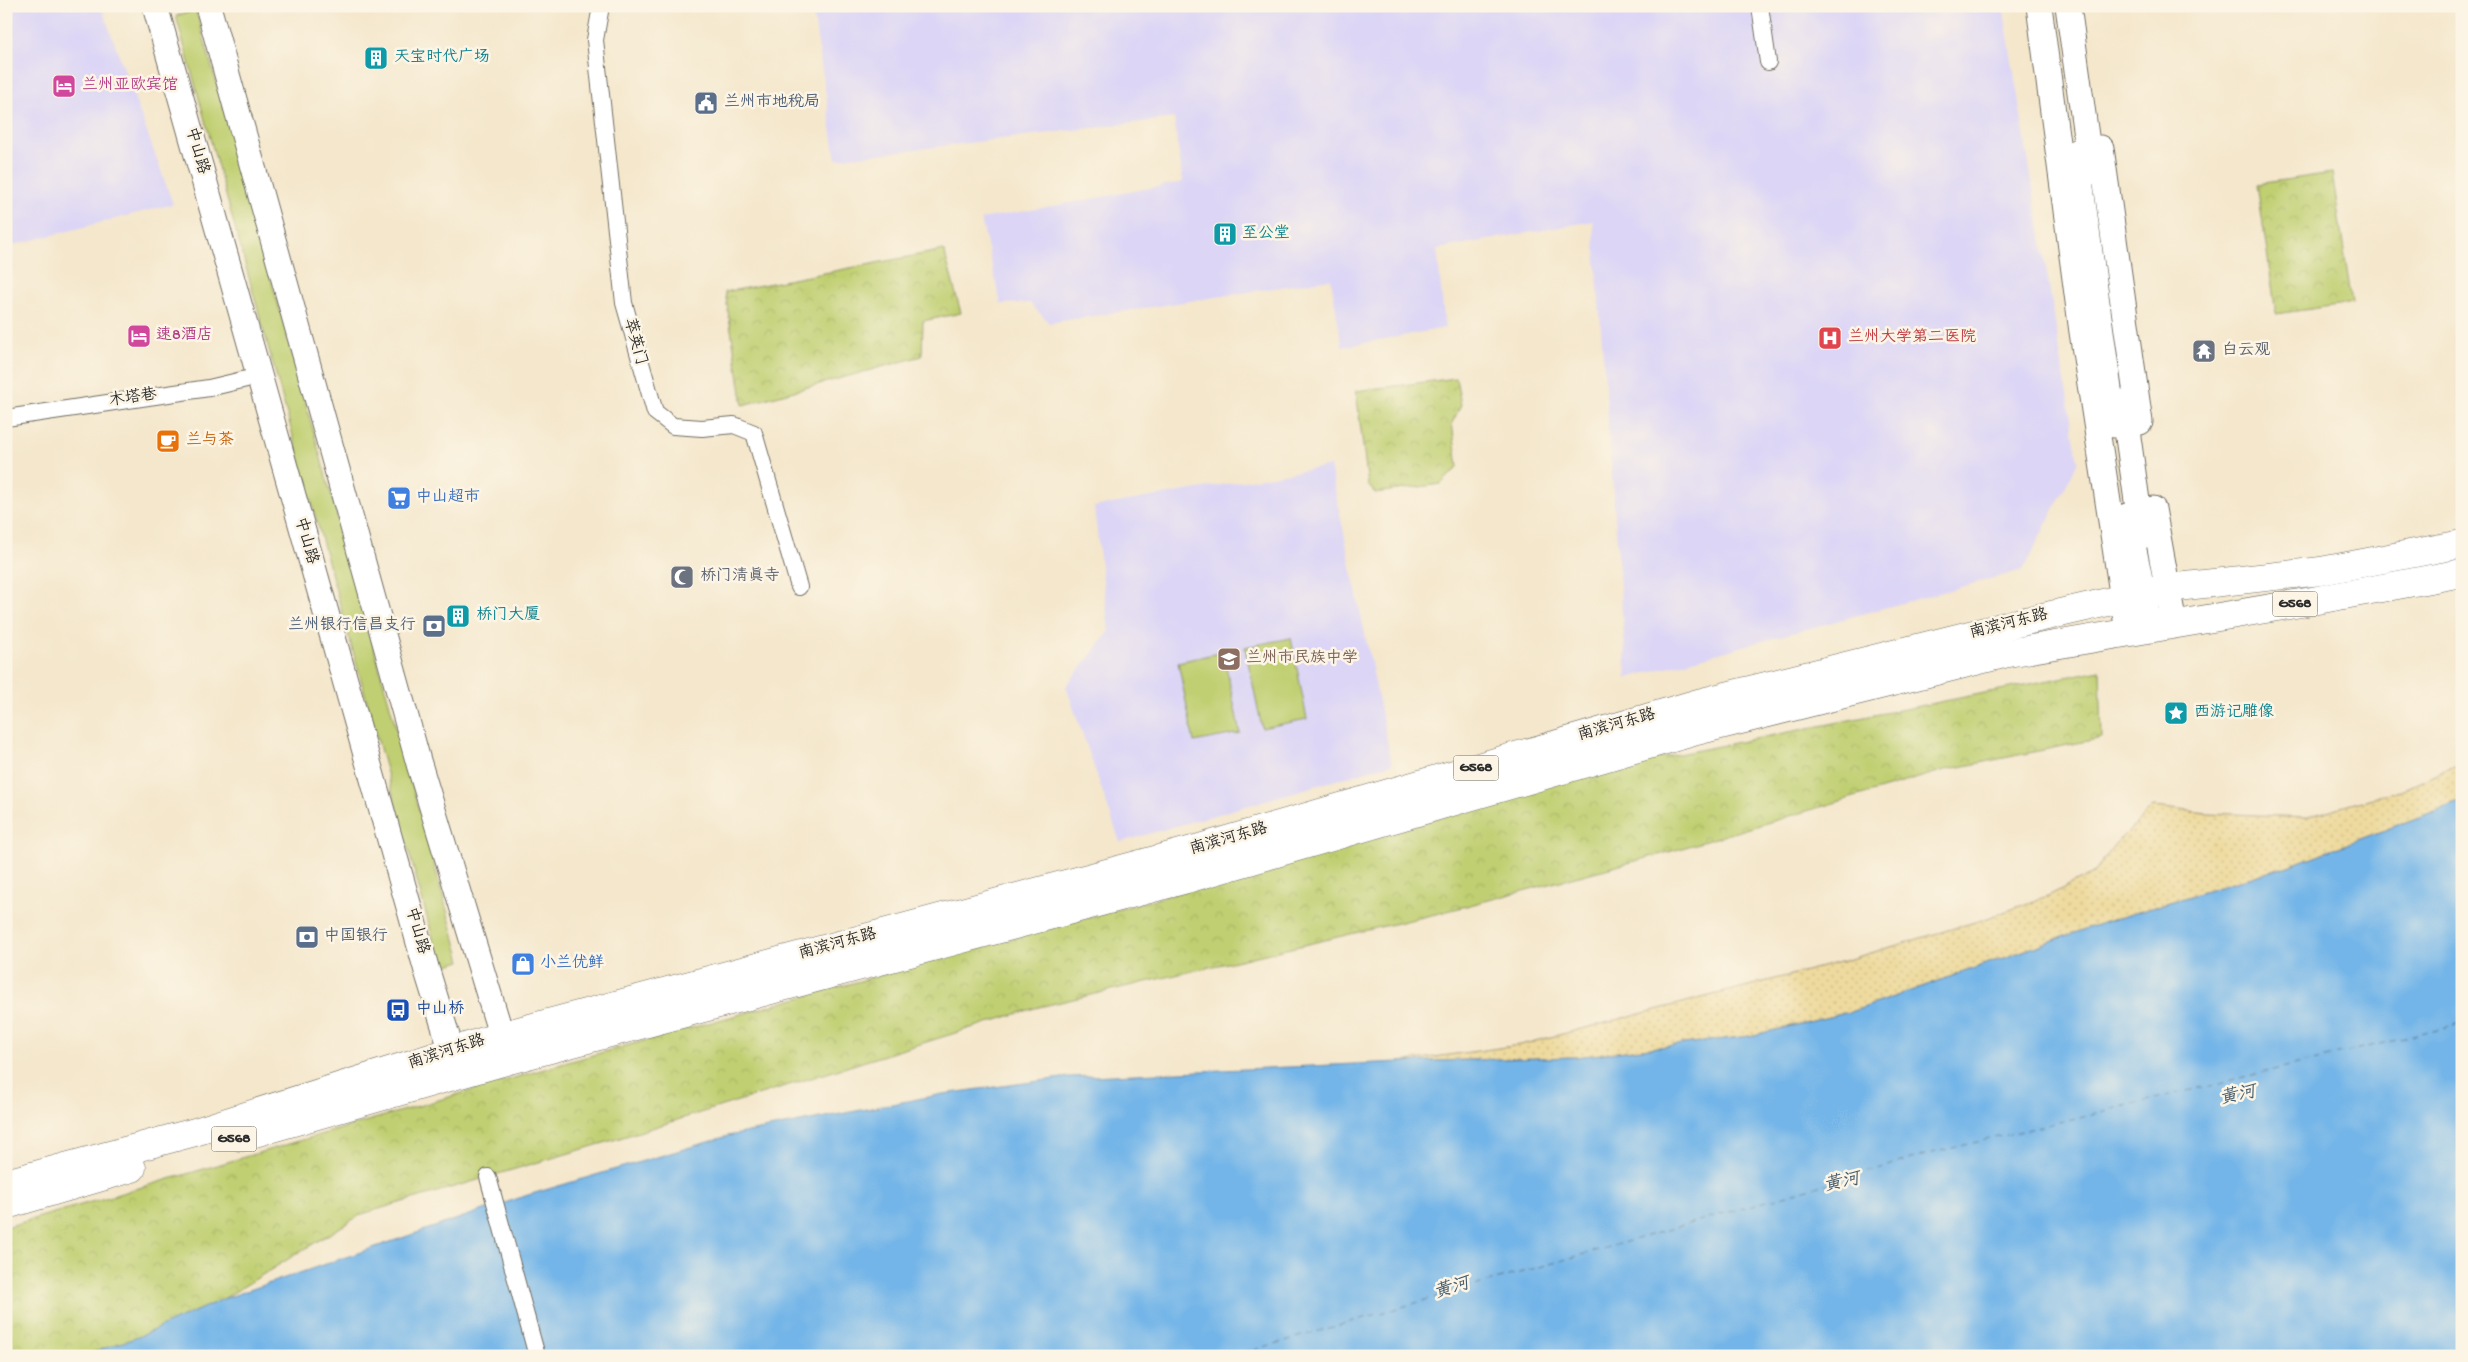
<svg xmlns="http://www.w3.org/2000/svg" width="2468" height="1362" viewBox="0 0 2468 1362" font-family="'Gochi Hand','LXGW WenKai TC',sans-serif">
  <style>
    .built { fill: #dcd5f6 }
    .green { fill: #c0cf71; stroke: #767d4e }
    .sand { fill: url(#sand-dots); stroke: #8c8264 }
    .park { fill: url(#park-crowns); stroke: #767d4e }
    .water { fill: #73b5e8; stroke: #4f708a }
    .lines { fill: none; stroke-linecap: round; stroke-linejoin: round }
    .ferry { stroke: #445b6d; stroke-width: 1; stroke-dasharray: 6 5; stroke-linecap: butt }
    .street-casing { stroke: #716d63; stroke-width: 18 }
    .primary-casing { stroke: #716d63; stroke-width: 27 }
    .highway-casing { stroke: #716d63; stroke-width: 29 }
    .street { stroke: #fff; stroke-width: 16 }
    .primary { stroke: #fff; stroke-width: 25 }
    .highway { stroke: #fff; stroke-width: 28 }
    .labels { text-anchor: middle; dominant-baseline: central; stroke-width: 5; stroke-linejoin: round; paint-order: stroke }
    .shield { fill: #fcf5e5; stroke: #6a6863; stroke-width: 1 }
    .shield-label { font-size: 15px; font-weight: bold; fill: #2b2b2b }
    .culture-label { font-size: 16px; fill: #0d838f; stroke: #fcf5e5; text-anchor: start }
    .hotel-label { font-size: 16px; fill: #b23c85; stroke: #fcf5e5; text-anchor: start }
    .service-label { font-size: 16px; fill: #4e5e75; stroke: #fcf5e5; text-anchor: start }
    .street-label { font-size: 16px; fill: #2b2b2b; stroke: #fcf5e5 }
    .health-label { font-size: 16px; fill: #be3a42; stroke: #fcf5e5; text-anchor: start }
    .worship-label { font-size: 16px; fill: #5b616d; stroke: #fcf5e5; text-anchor: start }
    .food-label { font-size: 16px; fill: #c56008; stroke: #fcf5e5; text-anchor: start }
    .shop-label { font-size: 16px; fill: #366cbe; stroke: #fcf5e5; text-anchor: start }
    .education-label { font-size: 16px; fill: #785e54; stroke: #fcf5e5; text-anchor: start }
    .transit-label { font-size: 16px; fill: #164399; stroke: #fcf5e5; text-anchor: start }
    .water-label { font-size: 18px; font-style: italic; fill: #445b6d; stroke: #fcf5e5 }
  </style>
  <defs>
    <pattern id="sand-dots" width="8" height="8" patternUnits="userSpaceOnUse" patternTransform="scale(1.25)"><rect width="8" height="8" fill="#eeda9e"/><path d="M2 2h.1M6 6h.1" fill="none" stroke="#cb8" stroke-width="1.8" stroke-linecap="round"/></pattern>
    <pattern id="park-crowns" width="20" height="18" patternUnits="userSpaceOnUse" patternTransform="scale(1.25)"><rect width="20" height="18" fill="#c0cf71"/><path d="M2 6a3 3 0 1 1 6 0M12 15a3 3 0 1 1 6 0" fill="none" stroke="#a5b262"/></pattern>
  </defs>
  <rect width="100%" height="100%" fill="#fcf5e5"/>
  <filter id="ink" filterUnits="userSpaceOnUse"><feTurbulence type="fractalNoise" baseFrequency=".02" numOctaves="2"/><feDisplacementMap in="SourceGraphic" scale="10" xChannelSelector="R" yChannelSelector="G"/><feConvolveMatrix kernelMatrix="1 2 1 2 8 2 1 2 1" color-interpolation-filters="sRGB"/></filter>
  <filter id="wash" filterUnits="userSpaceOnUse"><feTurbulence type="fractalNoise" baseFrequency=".0096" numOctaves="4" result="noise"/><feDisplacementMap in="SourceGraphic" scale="20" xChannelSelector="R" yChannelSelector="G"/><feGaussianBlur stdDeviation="1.12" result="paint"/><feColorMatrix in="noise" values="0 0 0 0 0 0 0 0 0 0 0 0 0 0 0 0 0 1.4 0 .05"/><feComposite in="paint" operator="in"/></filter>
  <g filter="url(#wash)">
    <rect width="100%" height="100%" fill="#f4e7cc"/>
    <!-- built -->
    <g class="built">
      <polygon points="6,6 101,6 173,204 6,247"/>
      <polygon points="812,6 2003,6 2078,462 2023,570 1627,678 1593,221 1437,249 1445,328 1342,347 1331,279 1049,323 1030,303 1001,304 981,219 1183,182 1174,118 836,159"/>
      <polygon points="1330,466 1392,764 1120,842 1066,686 1109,632 1094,507"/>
    </g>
    <!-- green -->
    <g class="green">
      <polygon points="196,10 461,961 441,967 176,16"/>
      <polygon points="1291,638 1307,719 1262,728 1245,647"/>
      <polygon points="1223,652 1240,733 1194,742 1178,662"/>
    </g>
    <!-- sand -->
    <polygon class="sand" points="2462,762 2462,801 2288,866 2099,924 1854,1011 1750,1036 1576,1057 1399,1062 1520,1045 1837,963 1985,919 2050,895 2093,873 2116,844 2153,807 2207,813 2306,817 2407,788"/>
    <!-- park -->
    <g class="park">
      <polygon points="2332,173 2352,303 2276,314 2257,184"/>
      <polygon points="944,250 961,313 923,321 922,356 743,405 725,292"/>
      <polygon points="1456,378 1461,405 1452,423 1458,467 1441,484 1375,493 1368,485 1356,391"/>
      <polygon points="2100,670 2102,738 1945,770 1662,854 1440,913 1035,1008 607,1142 362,1214 223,1299 138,1337 82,1356 6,1356 6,1227 582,1058 1260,870 1604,769"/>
    </g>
    <!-- water -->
    <polygon class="water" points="2462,801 2462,1356 82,1356 138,1337 223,1299 528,1195 728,1136 943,1094 1069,1077 1399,1062 1576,1057 1750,1036 1854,1011 2099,924 2288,866"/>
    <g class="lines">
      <!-- ferry -->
      <polyline class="ferry" points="1233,1356 1936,1152 2462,1024"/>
    </g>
  </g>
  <g filter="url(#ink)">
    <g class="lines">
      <!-- street casing -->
      <g class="street-casing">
        <g id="street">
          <polyline points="601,6 595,40 624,303 655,412 673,426 702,428 734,425 754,433 799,587"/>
          <polyline points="1760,6 1768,62"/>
          <polyline points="6,418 209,388 259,376"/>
          <polyline points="488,1177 537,1356"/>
        </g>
      </g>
      <!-- primary casing -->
      <g class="primary-casing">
        <g id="primary">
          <polyline points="155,6 427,971 452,1052 461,1070"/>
          <polyline points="208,6 419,764 507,1054"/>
          <polyline points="2039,6 2082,332 2128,632"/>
          <polyline points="2068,6 2091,172"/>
          <polyline points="2101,148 2140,422"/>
          <polyline points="2076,152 2114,425"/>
          <polyline points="2123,402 2142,536"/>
          <polyline points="2153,509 2174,624"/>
          <polyline points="2127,516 2150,628"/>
        </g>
      </g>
      <!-- highway casing -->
      <g class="highway-casing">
        <g id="highway">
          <polyline points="241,1137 509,1060 1187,879 1693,732 2008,653 2312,601 2462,573"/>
          <polyline points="6,1183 195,1132 500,1036 1196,849 1702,702 2017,623 2168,588 2321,571 2462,544"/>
          <polyline points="6,1205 132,1168"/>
        </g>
      </g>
      <!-- street -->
      <use href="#street" class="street"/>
      <!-- primary -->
      <use href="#primary" class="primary"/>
      <!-- highway -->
      <use href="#highway" class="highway"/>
    </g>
  </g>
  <!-- icons -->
  <defs>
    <g id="building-square" transform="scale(1.25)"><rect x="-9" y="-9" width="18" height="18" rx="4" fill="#0f9aa8" stroke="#fcf5e5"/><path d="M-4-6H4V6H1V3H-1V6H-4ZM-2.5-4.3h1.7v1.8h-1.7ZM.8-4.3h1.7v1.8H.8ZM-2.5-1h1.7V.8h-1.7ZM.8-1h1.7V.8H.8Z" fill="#fff"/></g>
    <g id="hotel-square" transform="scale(1.25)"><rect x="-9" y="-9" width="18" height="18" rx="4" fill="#d1479c" stroke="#fcf5e5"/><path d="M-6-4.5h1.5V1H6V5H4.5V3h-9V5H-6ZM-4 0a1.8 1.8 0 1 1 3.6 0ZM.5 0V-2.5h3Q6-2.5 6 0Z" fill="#fff"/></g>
    <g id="civic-square" transform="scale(1.25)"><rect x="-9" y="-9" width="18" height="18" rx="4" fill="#5c6f8a" stroke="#fcf5e5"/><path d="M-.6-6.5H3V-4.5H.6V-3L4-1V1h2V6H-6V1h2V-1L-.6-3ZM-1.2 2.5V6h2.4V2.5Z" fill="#fff"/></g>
    <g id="hospital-square" transform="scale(1.25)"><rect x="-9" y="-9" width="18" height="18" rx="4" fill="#e0444e" stroke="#fcf5e5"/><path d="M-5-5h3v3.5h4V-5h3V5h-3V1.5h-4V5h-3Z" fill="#fff"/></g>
    <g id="temple-square" transform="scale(1.25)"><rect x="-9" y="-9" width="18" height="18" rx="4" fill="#6b7280" stroke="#fcf5e5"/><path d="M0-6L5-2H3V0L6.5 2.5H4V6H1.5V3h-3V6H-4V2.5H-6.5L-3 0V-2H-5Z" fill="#fff"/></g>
    <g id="cafe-square" transform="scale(1.25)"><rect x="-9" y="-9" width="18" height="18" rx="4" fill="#e8710a" stroke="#fcf5e5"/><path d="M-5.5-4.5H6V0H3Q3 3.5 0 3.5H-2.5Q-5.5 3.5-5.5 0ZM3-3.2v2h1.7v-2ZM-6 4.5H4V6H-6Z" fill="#fff"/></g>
    <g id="supermarket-square" transform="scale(1.25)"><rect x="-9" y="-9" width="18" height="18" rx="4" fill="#3f7fe0" stroke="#fcf5e5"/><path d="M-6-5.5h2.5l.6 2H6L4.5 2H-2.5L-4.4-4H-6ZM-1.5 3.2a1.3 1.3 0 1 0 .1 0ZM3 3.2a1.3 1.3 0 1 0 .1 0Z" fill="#fff"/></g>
    <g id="mosque-square" transform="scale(1.25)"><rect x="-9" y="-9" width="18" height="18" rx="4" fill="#6b7280" stroke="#fcf5e5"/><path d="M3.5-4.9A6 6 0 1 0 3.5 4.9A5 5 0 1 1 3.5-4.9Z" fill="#fff"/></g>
    <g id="bank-square" transform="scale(1.25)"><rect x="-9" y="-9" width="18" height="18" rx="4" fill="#5c6f8a" stroke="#fcf5e5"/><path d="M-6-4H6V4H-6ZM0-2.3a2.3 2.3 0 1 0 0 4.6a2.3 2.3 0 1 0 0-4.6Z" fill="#fff"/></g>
    <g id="school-square" transform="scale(1.25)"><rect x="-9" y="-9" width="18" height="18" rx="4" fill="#8d6e63" stroke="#fcf5e5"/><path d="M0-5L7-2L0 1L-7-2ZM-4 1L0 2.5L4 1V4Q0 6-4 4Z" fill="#fff"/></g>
    <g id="sight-square" transform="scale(1.25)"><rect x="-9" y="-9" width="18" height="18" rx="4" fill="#0f9aa8" stroke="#fcf5e5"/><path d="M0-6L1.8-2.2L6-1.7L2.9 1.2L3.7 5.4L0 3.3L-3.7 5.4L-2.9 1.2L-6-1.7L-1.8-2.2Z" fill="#fff"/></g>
    <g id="shop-square" transform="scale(1.25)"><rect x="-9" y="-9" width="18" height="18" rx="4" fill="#3f7fe0" stroke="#fcf5e5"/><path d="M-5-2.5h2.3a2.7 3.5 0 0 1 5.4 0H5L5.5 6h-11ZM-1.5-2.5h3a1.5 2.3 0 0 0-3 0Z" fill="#fff"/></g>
    <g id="bus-square" transform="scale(1.25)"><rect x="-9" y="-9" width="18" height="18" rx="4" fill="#1a4fb4" stroke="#fcf5e5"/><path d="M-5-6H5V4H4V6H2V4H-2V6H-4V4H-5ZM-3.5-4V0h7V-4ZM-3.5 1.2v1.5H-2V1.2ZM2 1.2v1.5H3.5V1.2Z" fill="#fff"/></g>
  </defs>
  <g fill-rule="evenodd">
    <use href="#building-square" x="376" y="58"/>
    <use href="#hotel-square" x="64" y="86"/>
    <use href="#civic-square" x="706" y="103"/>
    <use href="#building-square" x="1225" y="234"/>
    <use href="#hotel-square" x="139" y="336"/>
    <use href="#hospital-square" x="1830" y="338"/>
    <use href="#temple-square" x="2204" y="351"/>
    <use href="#cafe-square" x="168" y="441"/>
    <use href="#supermarket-square" x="399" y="498"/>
    <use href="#mosque-square" x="682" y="577"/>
    <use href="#building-square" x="458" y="616"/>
    <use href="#bank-square" x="434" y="626"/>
    <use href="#school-square" x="1229" y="659"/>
    <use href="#sight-square" x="2176" y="713"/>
    <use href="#bank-square" x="307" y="937"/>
    <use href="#shop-square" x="523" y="964"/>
    <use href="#bus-square" x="398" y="1010"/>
  </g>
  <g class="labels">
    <!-- shield labels -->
    <g class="shield">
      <rect x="2272.5" y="591.5" width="45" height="25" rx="4"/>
      <rect x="1453.5" y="755.5" width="45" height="25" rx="4"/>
      <rect x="211.5" y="1126.5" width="45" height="25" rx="4"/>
    </g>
    <g class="shield-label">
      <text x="2295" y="604">G568</text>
      <text x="1476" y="768">G568</text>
      <text x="234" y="1139">G568</text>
    </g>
    <!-- culture labels -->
    <g class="culture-label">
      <text x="394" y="58">天宝时代广场</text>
      <text x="1242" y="234">至公堂</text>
      <text x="476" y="616">桥门大厦</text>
      <text x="2194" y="713">西游记雕像</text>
    </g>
    <!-- hotel labels -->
    <g class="hotel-label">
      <text x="82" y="86">兰州亚欧宾馆</text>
      <text x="156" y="336">速8酒店</text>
    </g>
    <!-- service labels -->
    <g class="service-label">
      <text x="724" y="103">兰州市地税局</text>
      <text x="416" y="626" text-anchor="end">兰州银行信昌支行</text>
      <text x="324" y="937">中国银行</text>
    </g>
    <!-- street labels -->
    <g class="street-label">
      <text transform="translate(196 151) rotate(74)">中山路</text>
      <text transform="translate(634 342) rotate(75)">萃英门</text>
      <text transform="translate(133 399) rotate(-8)">木塔巷</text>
      <text transform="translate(305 541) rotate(74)">中山路</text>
      <text transform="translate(2009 625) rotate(-14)">南滨河东路</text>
      <text transform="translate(1617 726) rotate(-16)">南滨河东路</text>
      <text transform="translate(1229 840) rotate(-16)">南滨河东路</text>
      <text transform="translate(416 931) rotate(74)">中山路</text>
      <text transform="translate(838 945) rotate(-15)">南滨河东路</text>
      <text transform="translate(447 1053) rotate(-18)">南滨河东路</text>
    </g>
    <!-- health labels -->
    <g class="health-label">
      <text x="1848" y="338">兰州大学第二医院</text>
    </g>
    <!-- worship labels -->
    <g class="worship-label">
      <text x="2222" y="351">白云观</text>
      <text x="700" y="577">桥门清真寺</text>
    </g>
    <!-- food labels -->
    <g class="food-label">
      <text x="186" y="441">兰与茶</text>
    </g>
    <!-- shop labels -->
    <g class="shop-label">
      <text x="416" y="498">中山超市</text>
      <text x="540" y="964">小兰优鲜</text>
    </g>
    <!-- education labels -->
    <g class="education-label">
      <text x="1246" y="659">兰州市民族中学</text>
    </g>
    <!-- transit labels -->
    <g class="transit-label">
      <text x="416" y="1010">中山桥</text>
    </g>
    <!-- water labels -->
    <g class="water-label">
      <text transform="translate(2238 1096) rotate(-12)">黄河</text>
      <text transform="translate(1842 1183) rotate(-12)">黄河</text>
      <text transform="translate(1452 1289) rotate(-17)">黄河</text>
    </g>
  </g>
  <!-- margin -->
  <rect width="2468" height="1362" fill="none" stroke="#fcf5e5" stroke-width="25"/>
</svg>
